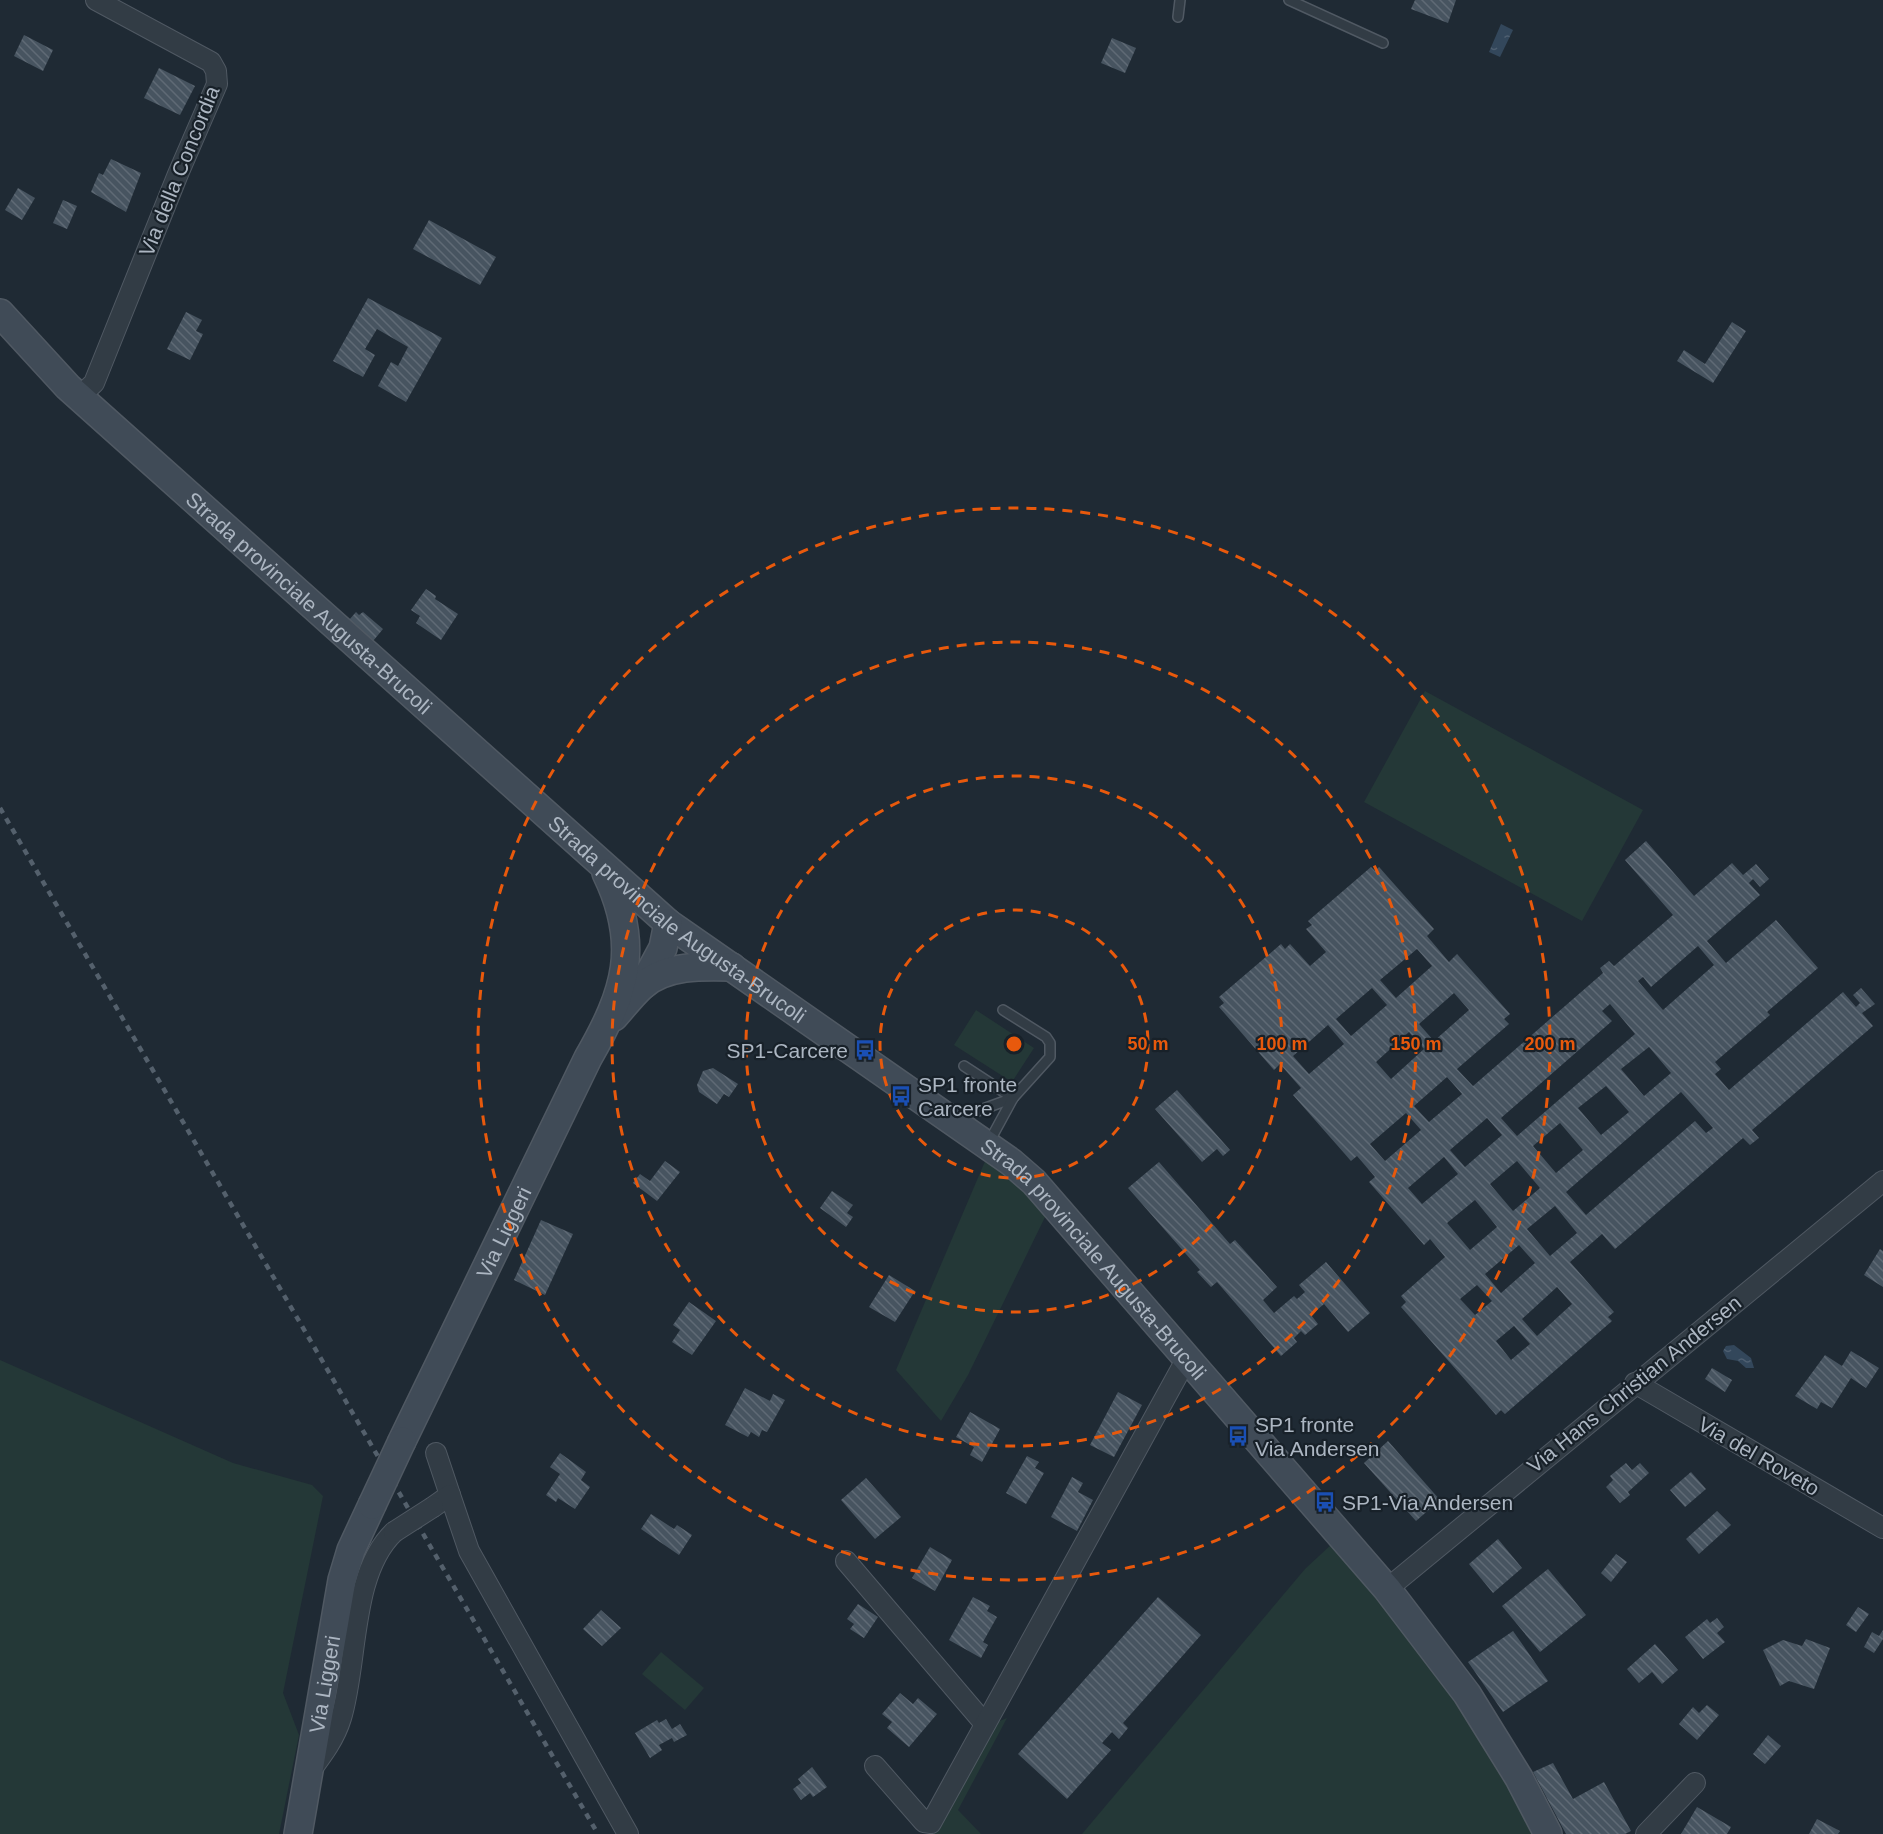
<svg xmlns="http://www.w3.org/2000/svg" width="1883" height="1834" viewBox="0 0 1883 1834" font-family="Helvetica,sans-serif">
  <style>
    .green { fill: #243837 }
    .water { fill: url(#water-ripples) }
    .building { fill: url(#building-back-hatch); fill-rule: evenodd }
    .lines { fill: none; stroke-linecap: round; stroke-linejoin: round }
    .lane-casing { stroke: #505963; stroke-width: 12 }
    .street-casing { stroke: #505963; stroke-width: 22 }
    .secondary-casing { stroke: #505963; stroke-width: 30 }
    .lane { stroke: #323c45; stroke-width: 9 }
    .street { stroke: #323c45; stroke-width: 20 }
    .secondary { stroke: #404b57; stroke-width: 27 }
    .rail { stroke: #54606c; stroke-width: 4.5; stroke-dasharray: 6 6; stroke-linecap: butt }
    .street-bridge-casing { stroke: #505963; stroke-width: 22; stroke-linecap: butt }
    .secondary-bridge-casing { stroke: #505963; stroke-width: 30; stroke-linecap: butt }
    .street-bridge { stroke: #323c45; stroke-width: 20 }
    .secondary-bridge { stroke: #404b57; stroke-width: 27 }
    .ring { fill: none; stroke: #e8590c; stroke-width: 3; stroke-dasharray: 10 8 }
    .labels { text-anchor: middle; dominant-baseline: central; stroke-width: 4.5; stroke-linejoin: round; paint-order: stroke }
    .street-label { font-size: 21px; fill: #acb6c2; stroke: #182129 }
    .poi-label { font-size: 21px; fill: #acb6c2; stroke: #182129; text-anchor: start }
    .centre { fill: #e8590c; stroke: #182129; stroke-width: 3 }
    .ring-label { font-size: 18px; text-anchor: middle; font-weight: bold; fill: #e8590c; stroke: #182129; stroke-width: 4.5; stroke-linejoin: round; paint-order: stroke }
  </style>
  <defs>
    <pattern id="water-ripples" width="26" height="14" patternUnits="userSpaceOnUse" patternTransform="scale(1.5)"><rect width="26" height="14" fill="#33475b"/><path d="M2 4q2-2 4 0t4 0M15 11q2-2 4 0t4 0" fill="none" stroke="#4e5f71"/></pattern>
    <pattern id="building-back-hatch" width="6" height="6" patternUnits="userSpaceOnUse" patternTransform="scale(1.5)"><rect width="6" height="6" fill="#475460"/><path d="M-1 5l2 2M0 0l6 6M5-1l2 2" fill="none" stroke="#5f6a75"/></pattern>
  </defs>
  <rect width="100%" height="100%" fill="#1f2a34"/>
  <!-- green -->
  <g class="green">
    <polygon points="1425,691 1643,810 1582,921 1364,802"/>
    <polygon points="976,1010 1034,1048 1012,1082 954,1045"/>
    <polygon points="986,1159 1024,1190 1047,1213 968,1375 941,1421 896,1370"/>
    <polygon points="0,1360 233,1463 312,1485 323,1496 283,1693 299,1735 279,1834 0,1834"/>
    <polygon points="1333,1543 1447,1683 1537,1834 1082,1834 1305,1569"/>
    <polygon points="661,1652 704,1688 685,1710 642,1674"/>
    <polygon points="1007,1718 958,1810 981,1834 933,1834 992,1724"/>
  </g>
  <!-- water -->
  <g class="water">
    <polygon points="1501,24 1513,30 1500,57 1489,52"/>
    <polygon points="1734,1345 1751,1358 1754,1368 1746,1368 1738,1361 1727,1359 1723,1351 1726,1346"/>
  </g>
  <!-- building -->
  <g class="building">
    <polygon points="1415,0 1456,0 1448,23 1411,9"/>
    <polygon points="24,35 53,50 43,71 14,56"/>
    <polygon points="1112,38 1136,48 1125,73 1101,63"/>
    <polygon points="159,68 195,86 180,115 144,98"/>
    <polygon points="111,159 141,173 126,212 91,192 99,173 103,175"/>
    <polygon points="18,188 35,198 22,220 5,210"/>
    <polygon points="63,200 77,206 67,229 53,223"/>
    <polygon points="429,220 496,257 480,285 413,249"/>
    <polygon points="368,298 442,338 406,402 378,386 391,362 398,366 408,347 377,329 365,349 375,355 363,377 333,361"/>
    <polygon points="186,312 202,320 196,331 203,334 190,360 167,349"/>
    <polygon points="1732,322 1746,331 1713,383 1677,361 1684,350 1705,364"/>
    <polygon points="426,589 436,596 435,599 458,614 441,640 416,623 420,616 411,610"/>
    <polygon points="356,612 359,615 363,612 383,629 373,641 349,620"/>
    <path d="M 1646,841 L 1694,896 L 1732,863 L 1743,875 L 1756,864 L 1769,879 L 1760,887 L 1753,879 L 1749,883 L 1760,895 L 1707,941 L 1726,963 L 1776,920 L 1818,968 L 1767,1012 L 1770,1015 L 1715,1062 L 1721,1069 L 1715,1074 L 1729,1090 L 1843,992 L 1856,1007 L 1860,1003 L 1853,995 L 1861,988 L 1875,1004 L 1862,1013 L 1873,1026 L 1752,1130 L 1759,1138 L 1750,1145 L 1743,1138 L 1615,1249 L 1602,1234 L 1570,1262 L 1614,1312 L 1608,1317 L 1612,1321 L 1505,1414 L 1501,1410 L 1496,1415 L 1401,1307 L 1406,1302 L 1401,1296 L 1445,1257 L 1430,1239 L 1424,1245 L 1369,1182 L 1375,1177 L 1357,1156 L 1351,1161 L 1293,1095 L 1301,1088 L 1280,1064 L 1274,1070 L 1219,1007 L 1224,1003 L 1219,997 L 1281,944 L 1285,949 L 1290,944 L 1310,966 L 1326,952 L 1306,929 L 1312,925 L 1308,921 L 1371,867 L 1375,871 L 1379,867 L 1434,929 L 1427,936 L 1449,962 L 1457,954 L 1510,1014 L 1504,1019 L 1509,1024 L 1457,1069 L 1473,1086 L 1603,973 L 1600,968 L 1609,961 L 1614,966 L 1673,915 L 1625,860 ZM 1698,946 L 1714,965 L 1663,1010 L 1638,981 L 1643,977 L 1651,987 ZM 1417,949 L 1432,966 L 1396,998 L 1380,980 ZM 1372,988 L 1387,1005 L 1351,1036 L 1336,1019 ZM 1454,993 L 1469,1010 L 1434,1041 L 1419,1024 ZM 1610,1004 L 1635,1034 L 1517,1136 L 1501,1118 L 1612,1021 L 1602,1011 ZM 1328,1025 L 1344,1044 L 1309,1074 L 1293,1056 ZM 1409,1032 L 1424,1049 L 1391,1079 L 1376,1062 ZM 1649,1047 L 1671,1073 L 1644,1096 L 1621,1069 ZM 1447,1077 L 1462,1094 L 1429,1122 L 1414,1106 ZM 1606,1086 L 1629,1112 L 1601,1135 L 1578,1108 ZM 1681,1092 L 1713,1128 L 1706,1133 L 1695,1121 L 1586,1215 L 1566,1192 ZM 1406,1113 L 1421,1130 L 1385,1161 L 1370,1144 ZM 1487,1118 L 1502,1135 L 1465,1167 L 1450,1150 ZM 1560,1123 L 1583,1150 L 1556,1173 L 1533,1146 ZM 1444,1157 L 1458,1174 L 1422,1204 L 1408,1188 ZM 1517,1161 L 1540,1188 L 1513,1211 L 1490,1184 ZM 1475,1200 L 1497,1227 L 1470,1250 L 1447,1223 ZM 1555,1206 L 1577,1233 L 1550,1256 L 1527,1229 ZM 1519,1245 L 1535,1263 L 1501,1293 L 1485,1274 ZM 1477,1285 L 1492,1301 L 1475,1315 L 1460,1299 ZM 1557,1287 L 1572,1304 L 1537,1336 L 1522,1319 ZM 1514,1326 L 1530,1344 L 1511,1360 L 1496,1341 Z"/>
    <polygon points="713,1068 738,1084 729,1097 724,1094 717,1104 699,1092 697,1085 703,1071"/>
    <polygon points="1177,1090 1230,1150 1223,1156 1217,1149 1202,1162 1155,1109"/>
    <polygon points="665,1161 680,1172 657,1201 633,1183 640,1174 650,1181"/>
    <polygon points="1159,1162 1230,1244 1235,1240 1277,1287 1263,1300 1274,1313 1294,1296 1297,1299 1305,1292 1299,1285 1326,1262 1370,1313 1348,1332 1324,1304 1311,1315 1318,1324 1305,1335 1301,1331 1294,1338 1297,1342 1281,1356 1217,1282 1211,1287 1197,1272 1200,1270 1128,1188"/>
    <polygon points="832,1191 853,1205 847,1213 853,1217 846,1227 820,1208"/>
    <polygon points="541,1220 573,1234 545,1295 514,1280"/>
    <polygon points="1880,1249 1883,1251 1883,1287 1864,1275"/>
    <polygon points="889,1275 915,1291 895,1322 869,1307"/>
    <polygon points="689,1302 716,1321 692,1355 672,1342 680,1330 673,1325"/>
    <polygon points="1851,1351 1879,1368 1866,1388 1851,1378 1832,1408 1821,1402 1817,1409 1795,1396 1825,1355 1842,1366"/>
    <polygon points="1712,1368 1732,1380 1725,1392 1705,1379"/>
    <polygon points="745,1388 770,1401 773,1394 785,1400 767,1432 762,1430 759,1437 751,1432 748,1437 725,1425"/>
    <polygon points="1118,1392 1142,1405 1114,1457 1090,1445"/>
    <polygon points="970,1412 1000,1429 982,1462 970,1455 974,1447 956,1437"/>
    <polygon points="1388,1441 1440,1500 1416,1521 1364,1463"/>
    <polygon points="560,1453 586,1472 581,1480 590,1487 575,1509 558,1498 556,1502 546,1495 560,1474 550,1467"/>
    <polygon points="1027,1456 1039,1462 1035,1468 1044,1473 1026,1504 1006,1493"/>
    <polygon points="1626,1463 1632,1470 1640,1463 1649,1473 1628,1492 1630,1495 1620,1503 1606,1487 1613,1480 1610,1476"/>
    <polygon points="1691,1472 1706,1489 1685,1507 1670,1490"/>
    <polygon points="1072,1477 1083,1483 1078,1492 1093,1500 1077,1531 1051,1517"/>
    <polygon points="866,1478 901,1517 875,1539 841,1500"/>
    <polygon points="1717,1511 1731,1525 1699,1554 1686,1539"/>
    <polygon points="651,1514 674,1529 677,1525 692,1535 679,1555 641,1529"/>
    <polygon points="1498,1539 1522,1568 1493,1593 1469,1564"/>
    <polygon points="930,1547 952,1560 935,1591 912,1578"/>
    <polygon points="1616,1554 1627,1562 1611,1582 1601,1573"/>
    <polygon points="1548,1569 1586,1615 1540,1652 1502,1606"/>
    <polygon points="973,1597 990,1606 987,1611 997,1617 983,1642 988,1645 981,1658 949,1640"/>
    <polygon points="1158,1597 1201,1635 1123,1723 1128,1728 1119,1739 1112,1732 1102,1743 1111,1750 1067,1799 1018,1754"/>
    <polygon points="858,1604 878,1617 864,1638 850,1629 854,1624 847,1619"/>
    <polygon points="1858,1607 1869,1614 1856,1632 1846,1625"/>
    <polygon points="601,1610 621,1628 602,1646 583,1629"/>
    <polygon points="1717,1618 1724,1627 1717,1633 1725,1642 1703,1659 1685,1637 1707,1619 1710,1623"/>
    <polygon points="1883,1630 1883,1639 1874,1653 1864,1647 1872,1632 1879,1636"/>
    <polygon points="1513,1631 1548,1681 1503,1712 1468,1662"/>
    <polygon points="1806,1639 1830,1648 1814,1689 1789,1681 1780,1686 1763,1650 1783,1640 1802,1646"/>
    <polygon points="1655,1644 1678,1670 1662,1684 1652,1672 1639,1683 1627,1669"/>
    <polygon points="900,1693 913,1704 918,1698 937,1714 909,1747 887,1728 892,1722 882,1714"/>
    <polygon points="1707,1705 1719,1715 1697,1740 1679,1724 1693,1707 1699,1713"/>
    <polygon points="666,1719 672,1729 680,1724 687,1735 674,1742 672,1738 659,1745 662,1750 650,1758 635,1733 657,1720 659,1723"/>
    <polygon points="1768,1735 1781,1746 1765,1764 1753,1754"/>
    <polygon points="1553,1763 1573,1799 1604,1782 1631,1831 1625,1834 1566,1834 1533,1772"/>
    <polygon points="812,1767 827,1787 813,1797 810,1793 801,1800 793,1789 801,1783 798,1779"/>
    <polygon points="1697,1807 1731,1827 1727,1834 1681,1834"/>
    <polygon points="1817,1819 1840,1831 1838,1834 1809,1834"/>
  </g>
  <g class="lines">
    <!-- lane casing -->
    <g class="lane-casing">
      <g id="lane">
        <polyline points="1289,0 1383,43"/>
        <polyline points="1178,17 1180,0"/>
        <polyline points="964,1066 1013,1098"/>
        <polyline points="956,1119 1013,1098"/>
        <polyline points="988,1144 1013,1098 1050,1057 1050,1043 1046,1037 1003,1010"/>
      </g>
    </g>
    <!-- street casing -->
    <g class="street-casing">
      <g id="street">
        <polyline points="80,396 94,383 178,174 217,84 216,71 211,62 96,0"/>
        <polyline points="1635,1383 1883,1528"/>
        <polyline points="436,1453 450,1495"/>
        <polyline points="433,1507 450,1495 469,1551 628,1834"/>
        <polyline points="846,1561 985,1724"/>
        <polyline points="1387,1589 1883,1181"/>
        <polyline points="875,1766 924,1822 931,1823 1187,1358"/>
        <path d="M 311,1770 C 323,1754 335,1738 341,1718 C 358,1663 350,1574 394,1532"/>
        <polyline points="1646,1834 1695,1783"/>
      </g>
    </g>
    <!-- secondary casing -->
    <g class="secondary-casing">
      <g id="secondary">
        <path id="s1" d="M 0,313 L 68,387 L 668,923 L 1011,1162 L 1034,1182 L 1387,1589 L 1467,1694 L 1519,1778 L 1548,1834"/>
        <polyline points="643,985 663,948 668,923"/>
        <path d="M 614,1017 C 623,1007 632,995 642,986 C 666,965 702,966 732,967"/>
        <path id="s2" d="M 402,1441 L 588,1058 C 626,992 641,945 606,873"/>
        <path id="s3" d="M 298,1834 L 342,1580 L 351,1550 L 372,1505"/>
      </g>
    </g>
    <!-- lane -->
    <use href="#lane" class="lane"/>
    <!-- street -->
    <use href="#street" class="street"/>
    <!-- secondary -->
    <use href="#secondary" class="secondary"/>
    <!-- rail -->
    <polyline class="rail" points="0,808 598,1834"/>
    <!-- street-bridge casing -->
    <g class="street-bridge-casing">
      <polyline id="street-bridge" points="394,1532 433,1507"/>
    </g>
    <!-- secondary-bridge casing -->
    <g class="secondary-bridge-casing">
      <polyline id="secondary-bridge" points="372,1505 402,1441"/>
    </g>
    <!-- street-bridge -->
    <use href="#street-bridge" class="street-bridge"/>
    <!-- secondary-bridge -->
    <use href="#secondary-bridge" class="secondary-bridge"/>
  </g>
  <!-- distance rings -->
  <g class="ring">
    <circle cx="1014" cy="1044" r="134"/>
    <circle cx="1014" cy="1044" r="268"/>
    <circle cx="1014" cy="1044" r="402"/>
    <circle cx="1014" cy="1044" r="536"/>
  </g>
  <!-- icons -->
  <defs>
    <g id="bus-bare" transform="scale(1.62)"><path d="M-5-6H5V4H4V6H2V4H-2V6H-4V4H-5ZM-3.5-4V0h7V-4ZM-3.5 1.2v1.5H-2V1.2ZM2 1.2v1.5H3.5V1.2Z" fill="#1a4fb4" stroke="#182129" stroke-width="2.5" paint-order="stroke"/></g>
  </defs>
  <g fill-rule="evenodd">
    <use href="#bus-bare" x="865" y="1050"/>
    <use href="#bus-bare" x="901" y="1096"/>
    <use href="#bus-bare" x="1238" y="1436"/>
    <use href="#bus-bare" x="1325" y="1502"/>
  </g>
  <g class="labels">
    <!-- street labels -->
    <g class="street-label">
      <text transform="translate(179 171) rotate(-68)">Via della Concordia</text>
      <text stroke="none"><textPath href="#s1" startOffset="424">Strada provinciale Augusta-Brucoli</textPath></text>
      <text stroke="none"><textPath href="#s1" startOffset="910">Strada provinciale Augusta-Brucoli</textPath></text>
      <text stroke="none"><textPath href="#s2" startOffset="232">Via Liggeri</textPath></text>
      <text stroke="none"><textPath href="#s1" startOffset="1450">Strada provinciale Augusta-Brucoli</textPath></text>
      <text transform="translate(1634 1384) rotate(-39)">Via Hans Christian Andersen</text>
      <text transform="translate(1759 1456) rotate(30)">Via del Roveto</text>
      <text stroke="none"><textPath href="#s3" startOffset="152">Via Liggeri</textPath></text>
    </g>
    <!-- poi labels -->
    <g class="poi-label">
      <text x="848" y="1050" text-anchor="end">SP1-Carcere</text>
      <text x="918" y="1084">SP1 fronte<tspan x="918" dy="24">Carcere</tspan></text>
      <text x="1255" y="1424">SP1 fronte<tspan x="1255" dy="24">Via Andersen</tspan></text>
      <text x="1342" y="1502">SP1-Via Andersen</text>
    </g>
  </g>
  <circle cx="1014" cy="1044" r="9" class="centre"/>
  <g class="ring-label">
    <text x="1148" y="1050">50 m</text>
    <text x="1282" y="1050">100 m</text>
    <text x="1416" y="1050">150 m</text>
    <text x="1550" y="1050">200 m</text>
  </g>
</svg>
